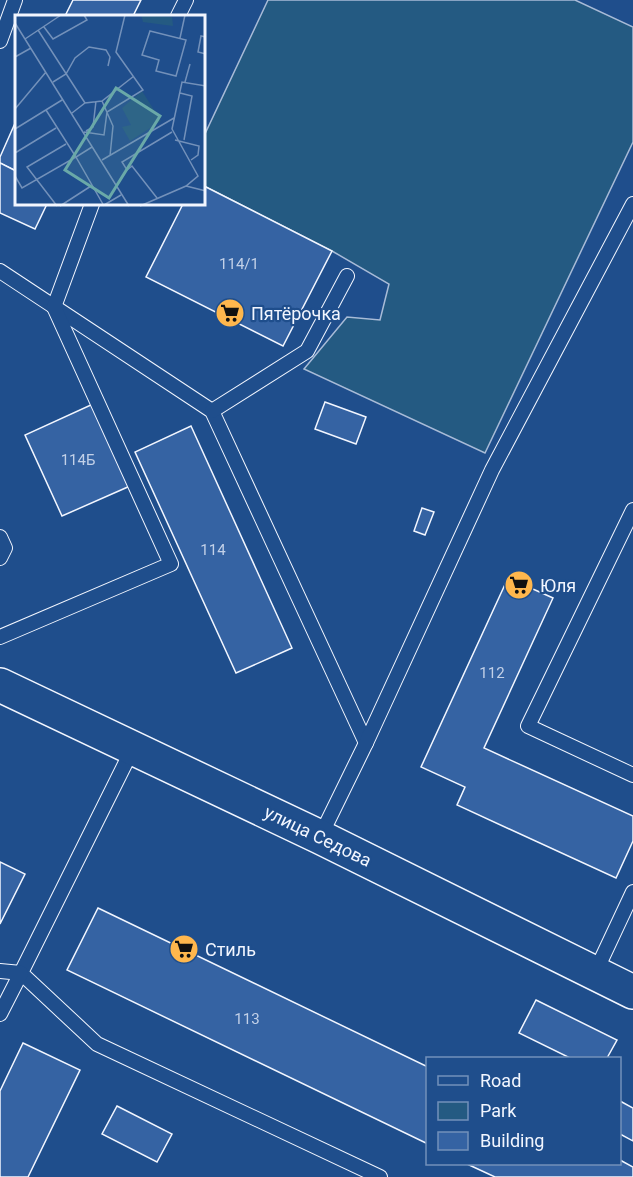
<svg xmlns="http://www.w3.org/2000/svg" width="633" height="1177" viewBox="0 0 633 1177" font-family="Roboto,sans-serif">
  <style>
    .green { fill: #245a82; stroke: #a8bbd7; stroke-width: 1.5 }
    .building { fill: #3563a3; stroke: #f2f6ff; stroke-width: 1.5 }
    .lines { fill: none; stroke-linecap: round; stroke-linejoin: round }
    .lane-casing { stroke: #f2f6ff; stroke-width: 16 }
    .secondary-casing { stroke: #f2f6ff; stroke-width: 36 }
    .lane { stroke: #1f4e8c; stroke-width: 14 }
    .secondary { stroke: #1f4e8c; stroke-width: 33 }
    .labels { text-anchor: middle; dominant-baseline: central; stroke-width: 4.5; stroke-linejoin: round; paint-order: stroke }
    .number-label { font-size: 15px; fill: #c3d1e8 }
    .poi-label { font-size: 18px; fill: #f2f6ff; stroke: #1f4e8c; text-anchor: start }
    .street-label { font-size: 18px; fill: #f2f6ff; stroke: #1f4e8c }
    .inset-road { fill: none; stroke: #7391ba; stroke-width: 1.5 }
    .view { fill: #6aa9a8; fill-opacity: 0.15; stroke: #6aa9a8; stroke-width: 3 }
    .inset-edge { fill: none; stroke: #f2f6ff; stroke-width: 3 }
  </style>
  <rect width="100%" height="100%" fill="#1f4e8c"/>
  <!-- green -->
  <polygon class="green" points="268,0 575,0 633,27 633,142 485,453 304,369 347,317 380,320 389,284 332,251 204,186 204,136"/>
  <!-- building -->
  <g class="building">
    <polygon points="73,0 141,0 133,16 65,16"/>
    <polygon points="16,121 16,171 0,163 0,157"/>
    <polygon points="0,163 16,171 16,204 47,204 35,229 0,213"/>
    <polygon points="204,186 332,251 283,346 146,277 183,204 204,204"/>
    <polygon points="325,402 366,417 356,444 315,429"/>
    <polygon points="93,404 130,486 62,516 25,435"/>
    <polygon points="191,426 292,648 236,673 135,452"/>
    <polygon points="422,508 434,512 425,535 414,531"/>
    <polygon points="508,578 553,598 484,748 633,816 633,841 616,878 457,805 465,787 421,767"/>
    <polygon points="0,862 25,874 0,924"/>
    <polygon points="98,908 428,1067 428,1144 67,970"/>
    <polygon points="536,1000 617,1040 607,1058 570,1058 519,1033"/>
    <polygon points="23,1043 80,1070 28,1177 0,1177 0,1091"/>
    <polygon points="620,1101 633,1108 633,1141 620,1134"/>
    <polygon points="117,1106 172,1134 157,1162 102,1134"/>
    <polygon points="620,1160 633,1167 633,1177 495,1177 467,1164 620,1164"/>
  </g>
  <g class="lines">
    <!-- lane casing -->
    <g class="lane-casing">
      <g id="lane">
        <polyline points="178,16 186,0"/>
        <polyline points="0,41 15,0"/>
        <polyline points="0,271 212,411 366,743"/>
        <polyline points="212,411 307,351 347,276"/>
        <polyline points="633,510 528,726 633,775"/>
        <polyline points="0,537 5,548 0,558"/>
        <polyline points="0,637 171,564 54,307 92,204"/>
        <polyline points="133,748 21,973 97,1044 380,1177"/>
        <polyline points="320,837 366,743 492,470 633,204"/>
        <polyline points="0,971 21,973 0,1014"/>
        <polyline points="595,973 633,892"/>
      </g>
    </g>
    <!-- secondary casing -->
    <g class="secondary-casing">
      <polyline id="secondary" points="0,685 320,837 633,992"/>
    </g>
    <!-- lane -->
    <use href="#lane" class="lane"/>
    <!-- secondary -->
    <use href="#secondary" class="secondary"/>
  </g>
  <!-- icons -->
  <defs>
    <g id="supermarket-disc" transform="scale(1.5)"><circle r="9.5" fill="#ffb74d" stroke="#1f4e8c"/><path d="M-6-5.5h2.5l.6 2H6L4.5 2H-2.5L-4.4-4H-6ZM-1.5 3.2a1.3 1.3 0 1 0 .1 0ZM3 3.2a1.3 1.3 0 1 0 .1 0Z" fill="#111"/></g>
  </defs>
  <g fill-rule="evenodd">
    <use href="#supermarket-disc" x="230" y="313"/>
    <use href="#supermarket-disc" x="519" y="585"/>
    <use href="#supermarket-disc" x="184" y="949"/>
  </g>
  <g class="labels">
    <!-- number labels -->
    <g class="number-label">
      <text x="239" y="264">114/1</text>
      <text x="78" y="460">114Б</text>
      <text x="213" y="550">114</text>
      <text x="492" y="673">112</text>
      <text x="247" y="1019">113</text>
    </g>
    <!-- poi labels -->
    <g class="poi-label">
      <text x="251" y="313">Пятёрочка</text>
      <text x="540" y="585">Юля</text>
      <text x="205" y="949">Стиль</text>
    </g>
    <!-- street labels -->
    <g class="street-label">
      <text transform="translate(318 836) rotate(26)">улица Седова</text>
    </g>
  </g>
  <!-- overview -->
  <g transform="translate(15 15)">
    <rect width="190" height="190" fill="#1f4e8c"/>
    <path d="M 126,0 L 157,2 L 158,11 L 128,7 ZM 127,76 L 146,106 L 115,126 L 107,112 L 116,110 L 107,93 Z" fill="#245a82"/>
    <path class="inset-road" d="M 0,8 L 114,191M 29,12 L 38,24 L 72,5 L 69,0M 23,15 L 70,88M 135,16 L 171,25 L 161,61 L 141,56 L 144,45 L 127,40 ZM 191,22 L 186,21 L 183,37 L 191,39M 165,23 L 170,0M 10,24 L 46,0M 0,42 L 16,33M 38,67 L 51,59 L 60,43 L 74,32 L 91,35 L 95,42 L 93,51M 170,67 L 175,49M 165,78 L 177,81 L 169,125M 87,86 L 98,111 L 95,141M 0,94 L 31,57M 57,98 L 70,88 L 87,86 L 119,61M 0,114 L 47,85M 71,116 L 78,112 L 81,86M 69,117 L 89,120 L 92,97 L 128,75 L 101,37 L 110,0M 160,125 L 184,131 L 183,140 L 176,145M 77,132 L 61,142 L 89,191M 0,138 L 41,113M 87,145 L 159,103M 0,161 L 7,173 L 61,142 L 31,95M 171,171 L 191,176M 142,183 L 117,151 L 112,155 L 107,147 L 157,117M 89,190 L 106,180M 42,191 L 12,152 L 51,129M 45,191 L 76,171M 125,191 L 171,171 L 183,161 L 157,114 L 167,67 L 191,71"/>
    <path class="view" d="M 101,73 L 145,101 L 94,183 L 50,155 Z"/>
    <rect width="190" height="190" class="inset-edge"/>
  </g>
  <!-- legend -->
  <rect x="426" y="1057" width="195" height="108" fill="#1f4e8c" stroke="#7391ba" stroke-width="1.5"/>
  <rect x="438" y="1076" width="30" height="9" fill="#1f4e8c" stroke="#7391ba" stroke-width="1.5"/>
  <text x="480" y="1087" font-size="18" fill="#f2f6ff">Road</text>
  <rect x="438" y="1102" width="30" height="18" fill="#245a82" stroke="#7391ba" stroke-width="1.5"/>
  <text x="480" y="1117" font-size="18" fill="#f2f6ff">Park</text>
  <rect x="438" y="1132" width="30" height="18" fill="#3563a3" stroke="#7391ba" stroke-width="1.5"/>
  <text x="480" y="1147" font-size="18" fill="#f2f6ff">Building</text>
</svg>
